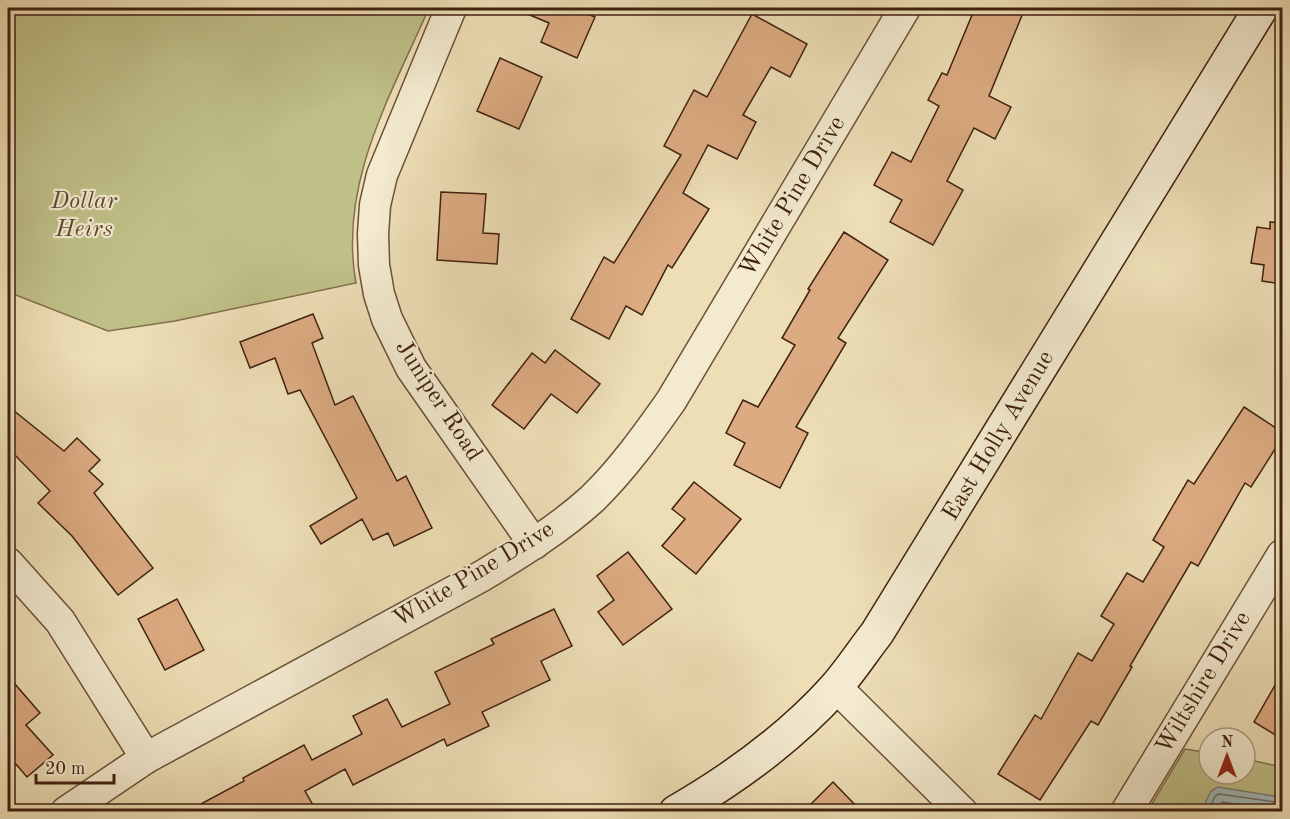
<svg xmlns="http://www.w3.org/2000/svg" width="1290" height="819" viewBox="0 0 1290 819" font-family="'Old Standard TT',serif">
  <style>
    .green { fill: #bfbf88; stroke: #80704c; stroke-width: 1.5 }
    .water { fill: #a0b9ba; stroke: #7a7c76; stroke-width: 1.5 }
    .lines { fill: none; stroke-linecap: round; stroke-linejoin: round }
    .shore { stroke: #706d65; stroke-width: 1.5 }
    .building { fill: #dcab82; stroke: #402110; stroke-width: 1.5 }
    .street-casing { stroke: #6b5039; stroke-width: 33 }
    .secondary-casing { stroke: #402110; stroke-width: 36 }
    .street { stroke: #f3eacf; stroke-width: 30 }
    .secondary { stroke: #f3eacf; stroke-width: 33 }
    .labels { text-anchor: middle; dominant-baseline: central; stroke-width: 4.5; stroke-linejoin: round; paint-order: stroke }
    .street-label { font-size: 24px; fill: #402110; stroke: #f3eacf }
    .park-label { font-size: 24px; font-style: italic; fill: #60482e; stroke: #f3eacf }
  </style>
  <rect width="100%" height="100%" fill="#eddeb5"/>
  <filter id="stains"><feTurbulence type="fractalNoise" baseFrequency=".00333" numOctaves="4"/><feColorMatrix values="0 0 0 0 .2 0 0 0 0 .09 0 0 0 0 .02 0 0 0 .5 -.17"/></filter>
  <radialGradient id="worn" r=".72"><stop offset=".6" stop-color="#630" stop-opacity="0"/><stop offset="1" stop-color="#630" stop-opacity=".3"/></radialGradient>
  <!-- green -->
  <g class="green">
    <path d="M 8,8 L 429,8 C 391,95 338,184 356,283 L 175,321 L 108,331 L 8,292 Z"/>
    <polygon points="1185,749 1209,753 1209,774 1245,774 1245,759 1282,767 1282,811 1147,812"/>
  </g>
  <!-- water -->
  <polygon class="water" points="1218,787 1280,797 1282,799 1282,811 1201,811 1211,791"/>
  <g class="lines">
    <!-- shore -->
    <g class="shore">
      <polyline points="1208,812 1215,796 1219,794 1282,803"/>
      <polyline points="1216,812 1222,802 1282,811"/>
    </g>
  </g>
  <!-- building -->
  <g class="building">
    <polygon points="513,8 585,8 583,12 595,17 577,58 541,42 549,23"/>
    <polygon points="975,8 1025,8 989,96 1011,107 995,139 974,128 947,181 963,190 933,245 890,222 902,200 874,185 892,152 911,162 939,106 928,100 942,73 947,75"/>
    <polygon points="752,14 807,44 790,77 771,67 743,115 756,122 737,159 708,145 683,193 709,209 672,268 668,265 642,315 626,306 609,339 571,319 604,257 614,263 681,155 664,146 694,90 707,97"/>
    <polygon points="500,58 542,77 519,129 477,111"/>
    <polygon points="441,192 486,194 483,233 499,234 497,264 437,260"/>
    <polygon points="1270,222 1282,223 1282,284 1262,281 1264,265 1251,263 1257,227 1270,229"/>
    <polygon points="844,232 888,260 838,338 846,343 796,427 808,433 780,488 734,465 745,443 726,433 743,400 758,407 795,345 782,338 810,290 808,289"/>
    <polygon points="313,314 323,338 312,343 335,405 353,396 397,481 406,476 432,528 394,546 388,533 373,540 362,519 321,544 310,526 357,498 300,390 288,394 275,358 250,368 240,342"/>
    <polygon points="555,350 600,384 577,413 551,394 524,429 492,405 532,353 545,363"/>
    <polygon points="8,406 64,451 77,438 100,460 89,471 103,484 94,493 153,568 118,595 72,536 38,503 50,491 8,448"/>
    <polygon points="1244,407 1282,432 1282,438 1251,487 1245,483 1198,566 1191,562 1130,666 1132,667 1098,725 1091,721 1040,800 998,774 1035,715 1041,719 1078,653 1092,661 1114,624 1101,616 1127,573 1143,582 1164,547 1153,540 1188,480 1194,484"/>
    <polygon points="694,482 741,519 696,574 662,546 685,519 672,509"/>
    <polygon points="628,552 672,609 623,645 598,612 614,600 597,576"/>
    <polygon points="177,599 204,650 165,670 138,619"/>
    <polygon points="554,609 572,646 541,661 550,680 482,712 489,726 447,746 444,739 353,785 345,769 305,791 317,812 186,812 244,781 243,778 304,745 312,760 362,734 353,716 387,699 402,727 450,704 435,672 494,644 491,639"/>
    <polygon points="1282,673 1282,739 1254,722"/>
    <polygon points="8,676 40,713 26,725 53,755 27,777 8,755"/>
    <polygon points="833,782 862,812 803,812"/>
  </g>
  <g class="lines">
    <!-- street casing -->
    <g class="street-casing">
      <g id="street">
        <polyline points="451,8 382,175 375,205 373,234 374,265 379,294 387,319 411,368 534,544"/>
        <polyline points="8,563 60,621 146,758"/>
        <polyline points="836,687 962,812"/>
        <path d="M 66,812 L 146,758 L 482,576 C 520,553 559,529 592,499 C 622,470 647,435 671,401 L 905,8"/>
        <polyline points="1126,812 1282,555"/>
      </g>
    </g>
    <!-- secondary casing -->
    <g class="secondary-casing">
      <path id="secondary" d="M 676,812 C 735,778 789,739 835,688 C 850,671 863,651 877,633 L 1261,8"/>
    </g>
    <!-- street -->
    <use href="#street" class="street"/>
    <!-- secondary -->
    <use href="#secondary" class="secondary"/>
  </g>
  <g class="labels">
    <!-- street labels -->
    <g class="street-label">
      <text transform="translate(793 197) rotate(-59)">White Pine Drive</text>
      <text transform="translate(438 401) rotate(57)">Juniper Road</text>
      <text transform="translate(999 436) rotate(-59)">East Holly Avenue</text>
      <text transform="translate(474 575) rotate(-31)">White Pine Drive</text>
      <text transform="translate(1204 683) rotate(-59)">Wiltshire Drive</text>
    </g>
    <!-- park labels -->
    <g class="park-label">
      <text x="84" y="202">Dollar<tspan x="84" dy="28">Heirs</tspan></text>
    </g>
  </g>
  <!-- margin -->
  <rect width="1290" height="819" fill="none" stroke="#eddeb5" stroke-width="30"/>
  <rect x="9" y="9" width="1272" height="801" fill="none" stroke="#402110" stroke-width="3"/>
  <rect x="15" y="15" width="1260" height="789" fill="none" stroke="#402110" stroke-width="1.5"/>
  <!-- north arrow -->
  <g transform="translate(1227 756)"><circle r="28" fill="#f3eacf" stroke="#ab9a83" stroke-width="1.5"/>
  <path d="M0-4.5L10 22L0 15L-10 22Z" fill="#8f2418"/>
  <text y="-9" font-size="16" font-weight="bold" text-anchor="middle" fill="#402110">N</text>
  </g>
  <!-- scale -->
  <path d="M36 774v9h78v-9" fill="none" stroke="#402110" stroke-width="3"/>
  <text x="45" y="774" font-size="18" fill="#402110" stroke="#f3eacf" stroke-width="4.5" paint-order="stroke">20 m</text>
  <rect width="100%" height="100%" filter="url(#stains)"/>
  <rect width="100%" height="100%" fill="url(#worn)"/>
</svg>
